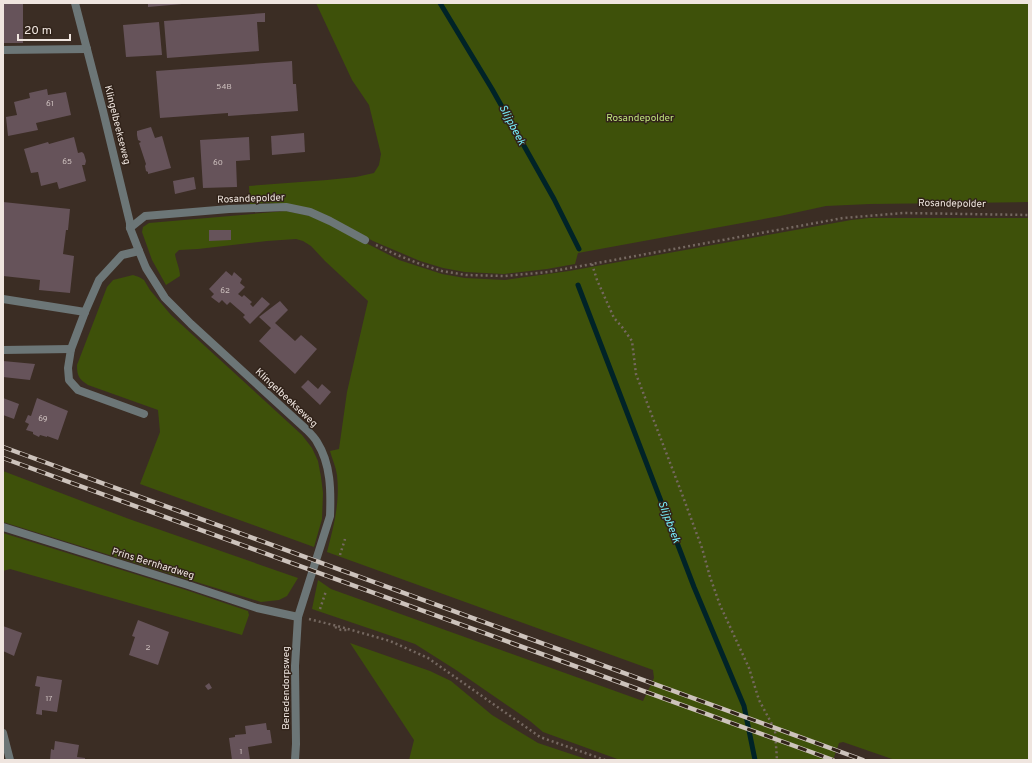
<svg xmlns="http://www.w3.org/2000/svg" width="1032" height="763" viewBox="0 0 1032 763" font-family="Overpass,sans-serif">
  <style>
    .green { fill: #3e510a }
    .lines { fill: none; stroke-linecap: round; stroke-linejoin: round }
    .stream { stroke: #002327; stroke-width: 5 }
    .building { fill: #66535a }
    .path { stroke: #756860; stroke-width: 2.5; stroke-dasharray: 2 3; stroke-linecap: butt }
    .service { stroke: #6c7677; stroke-width: 8 }
    .minor { stroke: #6c7677; stroke-width: 8 }
    .rail-casing { stroke: #cdc3bc; stroke-width: 4.5 }
    .rail { stroke: #31231a; stroke-width: 3; stroke-dasharray: 9; stroke-linecap: butt }
    .labels { text-anchor: middle; dominant-baseline: central; stroke-width: 3; stroke-linejoin: round; paint-order: stroke }
    .number-label { font-size: 8px; fill: #cdc0be }
    .park-label { font-size: 10px; fill: #c0e37d; stroke: #31231a }
    .street-label { font-size: 10px; fill: #efe5df; stroke: #31231a }
    .water-label { font-size: 11px; font-style: italic; fill: #77ecf7; stroke: #31231a }
  </style>
  <rect width="100%" height="100%" fill="#3b2d24"/>
  <!-- green -->
  <g class="green">
    <polygon points="316,3 1029,3 1029,202 870,204 826,206 780,216 578,253 575,264 547,269 504,274 465,272 443,268 420,261 373,241 342,224 283,204 266,203 250,204 249,186 327,180 356,177 374,173 379,165 381,154 369,105 352,80"/>
    <path d="M 286,211 L 310,216 L 329,224 L 399,260 L 442,274 L 465,278 L 505,280 L 569,271 L 851,220 L 869,218 L 1029,218 L 1029,760 L 895,760 L 843,742 L 839,743 L 833,760 L 620,760 L 543,732 L 530,721 L 456,670 L 415,644 L 312,609 L 318,580 L 331,589 L 643,701 L 654,678 L 653,670 L 327,552 C 334,525 340,503 337,475 C 336,467 332,459 330,451 L 339,449 L 347,392 L 368,301 L 325,261 L 311,246 L 303,241 L 296,239 L 267,241 L 198,249 L 179,250 L 175,254 C 176,261 180,269 180,276 L 166,285 L 152,260 L 142,232 L 143,227 L 149,223 Z"/>
    <path d="M 133,275 L 139,277 L 144,280 L 150,290 L 171,315 L 302,435 L 312,448 L 318,461 L 321,477 L 323,493 L 322,519 L 314,547 L 140,484 L 160,432 L 158,410 L 88,385 C 79,379 77,376 77,365 L 107,287 L 113,280 Z"/>
    <polygon points="3,471 129,519 298,578 287,596 279,600 261,602 3,522"/>
    <polygon points="3,533 186,590 248,611 249,615 242,635 10,569 3,571"/>
    <polygon points="350,643 430,671 451,681 492,715 538,743 589,760 409,760 414,740"/>
  </g>
  <g class="lines">
    <!-- stream -->
    <g class="stream">
      <polyline points="440,3 492,89 554,199 579,249"/>
      <polyline points="578,285 694,587 744,706 755,760"/>
    </g>
  </g>
  <!-- building -->
  <g class="building">
    <rect x="3" y="3" width="20" height="40"/>
    <polygon points="148,3 182,3 182,4 148,7"/>
    <polygon points="265,13 265,22 257,22 259,51 167,58 164,21"/>
    <polygon points="159,22 162,55 126,57 123,25"/>
    <polygon points="292,61 293,84 296,84 298,111 228,116 228,113 160,118 156,71"/>
    <polygon points="47,89 48,95 66,92 71,115 36,123 38,130 8,136 6,117 17,115 14,102 30,98 29,93"/>
    <polygon points="151,127 155,138 162,136 171,168 148,174 148,172 146,171 145,166 146,164 139,143 141,142 140,141 138,140 137,135 137,131"/>
    <polygon points="304,133 305,152 272,155 271,136"/>
    <polygon points="74,137 78,153 82,152 84,154 86,161 85,165 82,165 86,181 59,189 57,182 41,186 38,172 31,173 24,149 48,142 49,144"/>
    <polygon points="249,137 250,160 236,161 237,187 203,188 200,140"/>
    <polygon points="194,177 196,189 175,194 173,181"/>
    <polygon points="3,202 70,209 68,230 66,230 63,254 74,256 70,293 39,290 40,280 3,276"/>
    <polygon points="209,230 231,230 231,240 209,241"/>
    <polygon points="226,271 232,276 234,272 242,279 240,283 245,287 238,294 242,297 244,295 252,302 250,304 253,307 262,297 270,304 250,324 243,317 245,315 230,302 227,305 222,300 219,303 211,297 214,294 209,289"/>
    <polygon points="280,301 288,310 275,323 295,341 301,335 317,349 295,374 259,341 271,328 259,317"/>
    <polygon points="3,361 35,364 30,380 3,377"/>
    <polygon points="308,380 318,389 322,384 331,392 320,405 301,387"/>
    <polygon points="3,398 19,404 14,419 3,415"/>
    <polygon points="37,398 68,411 58,440 47,436 47,437 40,435 39,437 33,434 33,432 26,430 29,424 25,422 28,415 31,416"/>
    <polygon points="138,620 169,632 158,665 129,655 135,637 132,636"/>
    <polygon points="3,626 22,633 14,656 3,651"/>
    <polygon points="37,676 62,680 57,712 42,710 42,715 36,714 40,687 35,686"/>
    <polygon points="209,683 212,688 208,690 205,686"/>
    <polygon points="266,723 267,730 270,730 272,743 248,747 250,760 232,760 229,738 235,737 235,735 246,734 245,726"/>
    <polygon points="55,741 79,745 77,757 85,758 85,760 50,760 51,749 54,750"/>
  </g>
  <g class="lines">
    <!-- path -->
    <g class="path">
      <polyline points="376,245 395,254 420,264 442,271 466,275 505,276 548,272 843,218 903,213 1029,215"/>
      <polyline points="592,264 597,280 610,309 614,318 622,327 632,341 636,374 682,494 702,548 710,577 720,605 749,668 759,700 775,730 777,760"/>
      <polyline points="340,555 345,539"/>
      <polyline points="320,609 326,591"/>
      <polyline points="309,619 341,627 390,641 428,658 540,737 605,760"/>
      <polyline points="335,627 341,630 349,630"/>
    </g>
    <!-- service -->
    <g class="service">
      <polyline points="3,50 87,49"/>
      <polyline points="139,251 122,255 99,280 85,312 71,349 68,368 69,380 78,390 144,414"/>
      <polyline points="3,299 85,312"/>
      <polyline points="3,350 71,349"/>
    </g>
    <!-- minor -->
    <g class="minor">
      <path d="M 75,3 L 103,111 L 130,223 L 130,228 L 139,251 L 146,268 L 165,298 L 191,324 L 307,430 C 311,434 315,438 317,442 C 331,464 331,491 330,516 L 298,617 L 295,666 L 296,744 L 295,760"/>
      <polyline points="130,228 145,216 229,209 286,207 310,212 330,221 365,240"/>
      <polyline points="3,527 188,585 257,608 298,617"/>
      <polyline points="3,733 10,760"/>
    </g>
    <!-- rail casing -->
    <g class="rail-casing">
      <g id="rail">
        <polyline points="3,447 863,760"/>
        <polyline points="3,458 833,760"/>
      </g>
    </g>
    <!-- rail -->
    <use href="#rail" class="rail"/>
  </g>
  <g class="labels">
    <!-- number labels -->
    <g class="number-label">
      <text x="224" y="87">54B</text>
      <text x="50" y="104">61</text>
      <text x="67" y="162">65</text>
      <text x="218" y="163">60</text>
      <text x="225" y="291">62</text>
      <text x="43" y="419">69</text>
      <text x="148" y="648">2</text>
      <text x="49" y="699">17</text>
      <text x="241" y="752">1</text>
    </g>
    <!-- park labels -->
    <g class="park-label">
      <text x="640" y="118">Rosandepolder</text>
    </g>
    <!-- street labels -->
    <g class="street-label">
      <text transform="translate(117 125) rotate(76)">Klingelbeekseweg</text>
      <text transform="translate(251 199) rotate(-2)">Rosandepolder</text>
      <text transform="translate(952 204) rotate(1)">Rosandepolder</text>
      <text transform="translate(286 398) rotate(43)">Klingelbeekseweg</text>
      <text transform="translate(153 564) rotate(17)">Prins Bernhardweg</text>
      <text transform="translate(286 688) rotate(-90)">Benedendorpsweg</text>
    </g>
    <!-- water labels -->
    <g class="water-label">
      <text transform="translate(512 125) rotate(62)">Slijpbeek</text>
      <text transform="translate(669 522) rotate(69)">Slijpbeek</text>
    </g>
  </g>
  <!-- border -->
  <rect width="1032" height="763" fill="none" stroke="#efe5df" stroke-width="8"/>
  <!-- scale -->
  <path d="M18 34v6h52v-6" fill="none" stroke="#efe5df" stroke-width="2"/>
  <text x="24" y="34" font-size="12" fill="#efe5df" stroke="#31231a" stroke-width="3" paint-order="stroke">20 m</text>
</svg>
